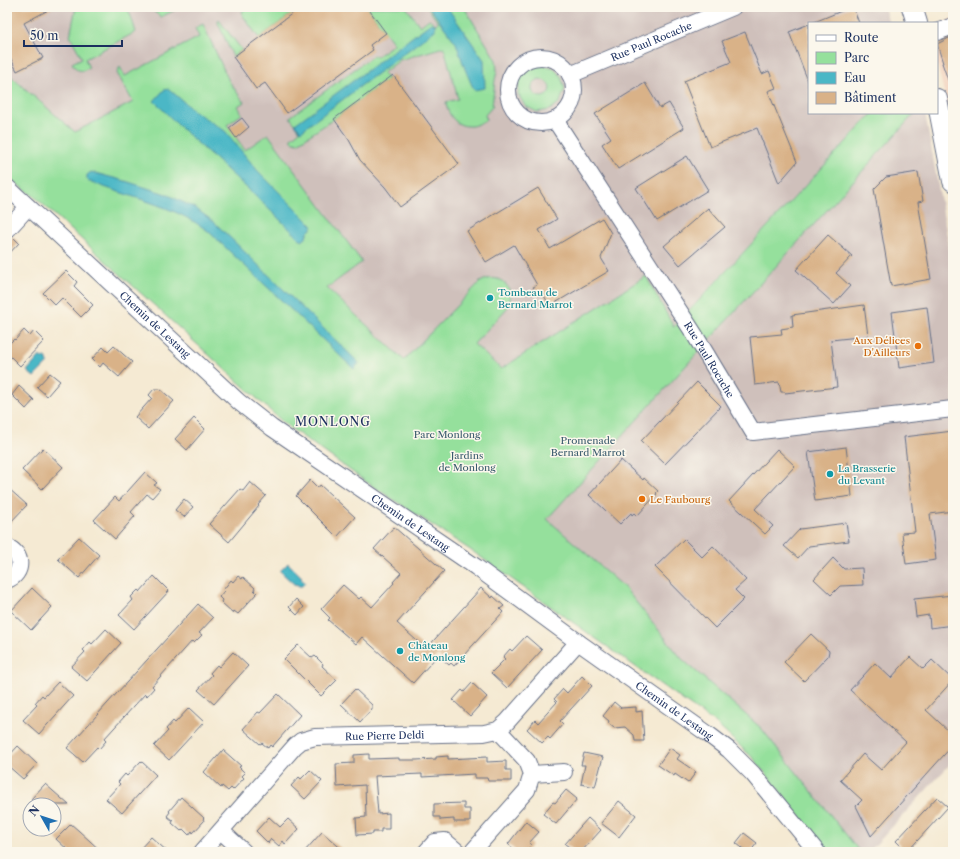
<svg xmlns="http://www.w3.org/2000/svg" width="960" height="859" viewBox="0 0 960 859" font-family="'Libre Caslon Text',serif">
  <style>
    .built { fill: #f3d4bf }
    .industrial { fill: #cfc0bb }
    .green { fill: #95e09c; stroke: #58887d; fill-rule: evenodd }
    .water { fill: #4bb7c6; stroke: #337392 }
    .building { fill: #d9b288 }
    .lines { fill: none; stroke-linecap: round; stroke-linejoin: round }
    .minor-casing { stroke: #677087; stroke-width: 18 }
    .major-casing { stroke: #677087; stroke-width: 22 }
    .minor { stroke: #fff; stroke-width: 16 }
    .major { stroke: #fff; stroke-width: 20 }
    .culture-dot { fill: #0f9aa8; stroke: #fbf7ec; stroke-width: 1.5 }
    .food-dot { fill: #e8710a; stroke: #fbf7ec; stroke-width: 1.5 }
    .labels { text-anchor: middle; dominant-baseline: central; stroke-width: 3; stroke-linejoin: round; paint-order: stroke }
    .street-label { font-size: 10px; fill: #1b2f5e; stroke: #fbf7ec }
    .culture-label { font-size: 10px; fill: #0d838f; stroke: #fbf7ec; text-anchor: start }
    .food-label { font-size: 10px; fill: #c56008; stroke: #fbf7ec; text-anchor: end }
    .park-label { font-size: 10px; fill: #3a5b6e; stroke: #fbf7ec }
    .quarter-label { font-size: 12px; letter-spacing: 1px; fill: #1b2f5e; stroke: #fbf7ec }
  </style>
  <rect width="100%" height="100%" fill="#fbf7ec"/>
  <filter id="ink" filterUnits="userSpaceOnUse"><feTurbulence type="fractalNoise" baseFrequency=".025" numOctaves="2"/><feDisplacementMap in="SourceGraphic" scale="8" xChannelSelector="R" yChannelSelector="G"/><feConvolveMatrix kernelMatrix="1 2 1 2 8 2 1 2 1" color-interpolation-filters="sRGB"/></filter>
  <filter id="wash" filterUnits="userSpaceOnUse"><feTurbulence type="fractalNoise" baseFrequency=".012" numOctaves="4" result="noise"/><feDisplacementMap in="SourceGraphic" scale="16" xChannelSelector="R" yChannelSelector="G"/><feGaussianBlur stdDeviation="0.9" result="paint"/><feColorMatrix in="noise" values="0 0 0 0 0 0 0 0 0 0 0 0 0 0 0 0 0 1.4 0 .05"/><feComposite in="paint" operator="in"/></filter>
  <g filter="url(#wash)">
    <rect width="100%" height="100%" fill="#f5ead3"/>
    <!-- built -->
    <polygon class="built" points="953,18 953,129 937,63 937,24 939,25"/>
    <!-- industrial -->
    <g class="industrial">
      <polygon points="7,7 884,7 889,23 809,23 809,113 873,113 673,327 646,276 501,370 473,344 508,307 511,296 429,336 404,360 149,120 74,132 7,73"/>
      <polygon points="915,113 925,113 953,268 953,761 869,852 860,852 761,728 682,659 624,587 547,519"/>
    </g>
    <!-- green -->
    <g class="green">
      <path d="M 76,7 L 125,7 L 130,13 L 136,32 L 85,59 L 89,68 C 81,72 77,72 72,63 L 82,58 L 70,36 Z"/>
      <polygon points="148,7 181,7 161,17"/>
      <polygon points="246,7 301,7 259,38 243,16 242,12"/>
      <path d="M 367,7 L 406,7 L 420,26 L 429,19 L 436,24 L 438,22 L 427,7 L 464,7 L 496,60 L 497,71 L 495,80 L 492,107 L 485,115 L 486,120 C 481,123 473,127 468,126 C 455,126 447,113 446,102 L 458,99 L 444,47 L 400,60 L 383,73 L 388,79 L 334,119 L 298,143 L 294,142 L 290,139 L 300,131 L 290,117 L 374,55 L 376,57 L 394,44 Z"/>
      <polygon points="219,20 242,50 233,57 218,23 218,21"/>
      <path d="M 203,24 L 229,81 L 244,102 L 238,106 L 242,114 L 227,125 L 245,150 L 268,134 L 362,262 L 327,288 L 404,360 L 480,282 C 499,271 517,287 508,307 L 474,344 L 501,369 L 646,276 L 674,327 L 873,113 L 915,113 L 547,519 L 624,587 L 682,659 L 761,728 L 860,852 L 829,852 L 754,759 L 715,723 L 475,553 L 365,481 L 285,424 L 36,198 L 7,177 L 7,73 L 75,132 L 133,102 L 117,73 L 119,68 L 120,67 L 125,76 L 199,37 L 195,28 Z"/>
      <path d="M 538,65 L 552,67 L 561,76 L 565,89 L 560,102 L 550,110 L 537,112 L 525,106 L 518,94 L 519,81 L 526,70 ZM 539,79 C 546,80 552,84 549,92 C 542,105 521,89 539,79 Z"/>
    </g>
    <!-- water -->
    <g class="water">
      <polygon points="429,7 447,7 484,60 485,88 474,90 465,69 456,43"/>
      <polygon points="431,23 435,24 435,30 301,131 295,124"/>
      <polygon points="169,89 194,111 225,131 257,170 310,223 313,227 307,233 306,238 302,241 247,188 180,127 154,101 164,90"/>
      <path d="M 91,172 L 125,181 L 166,194 L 195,208 L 214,222 L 359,363 L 354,369 L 208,231 C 172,204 129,198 89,181 L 87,179 L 87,175 Z"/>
      <polygon points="40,356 42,358 46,357 48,363 34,377 27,371"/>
      <polygon points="288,563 302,577 301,578 305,583 302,586 299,586 296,584 295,585 280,571"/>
    </g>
    <g id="blocks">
      <!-- building -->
      <g class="building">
        <polygon points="7,7 54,7 24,23 43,58 17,71 7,51"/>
        <polygon points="301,7 367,7 386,33 370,45 373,50 287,113 265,83 256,89 233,57"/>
        <polygon points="851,7 853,7 859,23 812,23"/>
        <polygon points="809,24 809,81 808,81 789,32"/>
        <polygon points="745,32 762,74 769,71 776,88 768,91 797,162 779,183 757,128 710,147 684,81 731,62 722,41"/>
        <polygon points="953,36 953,91 952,91 942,63 943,63 937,44"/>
        <polygon points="393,75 459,164 400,207 385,187 360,160 349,140 334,119"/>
        <polygon points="645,83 660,108 669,103 684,128 618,169 602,144 611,138 595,114"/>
        <polygon points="242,118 249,127 236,138 229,128"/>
        <polygon points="687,156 708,190 657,221 636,188"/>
        <polygon points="918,172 923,201 918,202 931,279 891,286 874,189 886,177"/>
        <polygon points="538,188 557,219 539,230 550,249 602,218 611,233 601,258 609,271 550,306 543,294 539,296 533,287 537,285 514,245 486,262 467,231"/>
        <polygon points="708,208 725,227 680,265 664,246"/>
        <polygon points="828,235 852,256 836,273 850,286 834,304 796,270"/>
        <polygon points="13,237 19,243 7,256 7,239"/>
        <polygon points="66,271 77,282 74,286 93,305 81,317 62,298 55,305 43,293"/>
        <polygon points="864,305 868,336 831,340 837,387 785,393 785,392 781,392 779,382 755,385 750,337 782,334 781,329 793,327 792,315"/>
        <polygon points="927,307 934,363 899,368 892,312"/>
        <polygon points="24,330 30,336 34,331 44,341 20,366 7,353 7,346 14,339 15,340"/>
        <polygon points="114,346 132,362 119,377 103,363 100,367 92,359 103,347 108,352"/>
        <polygon points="50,373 60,381 47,396 37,387"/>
        <polygon points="697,382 721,406 665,464 641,441"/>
        <polygon points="19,386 34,400 26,409 12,395"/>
        <polygon points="154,389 160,389 174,401 148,429 135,417 152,398 149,395"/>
        <polygon points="194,418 205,429 187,450 175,439"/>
        <polygon points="953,431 953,511 930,514 936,560 906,564 902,533 915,532 904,437"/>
        <polygon points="846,447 852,496 815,501 808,452"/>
        <polygon points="43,448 63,467 42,489 22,470"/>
        <polygon points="777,449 795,466 755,509 773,526 765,534 729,501"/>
        <polygon points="621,460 643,480 644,478 658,491 656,493 657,494 637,516 634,513 632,515 631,513 620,524 589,495"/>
        <polygon points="145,472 157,483 154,485 160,489 152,498 147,494 131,512 135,516 115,539 94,520 115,497 119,501"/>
        <polygon points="310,480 318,488 320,485 355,517 337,537 296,496"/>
        <polygon points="250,482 266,496 258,505 259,506 229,542 209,524 240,489 243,491"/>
        <polygon points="7,487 27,505 7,526"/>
        <polygon points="184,499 193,507 184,517 175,510"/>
        <polygon points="846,523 849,541 809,546 798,558 784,546 800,529"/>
        <polygon points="394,527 444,571 397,623 426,649 481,588 492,598 493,596 504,606 500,609 503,612 454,666 451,663 449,665 438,655 413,683 362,637 356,644 328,620 330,618 321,609 343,585 359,599 361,597 372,607 394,583 393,582 401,573 374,549"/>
        <polygon points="79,537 99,555 79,578 58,559"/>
        <polygon points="684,539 702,557 713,546 746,580 735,590 744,599 715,628 655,567"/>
        <polygon points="833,558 844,569 862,568 863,585 840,586 831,595 814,579"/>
        <polygon points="154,576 169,591 134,629 119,615 133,600 131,597 138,590 140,592"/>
        <polygon points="238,576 242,579 243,577 255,588 254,590 257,593 238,614 234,611 233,613 221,602 222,600 219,597 224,591 223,590 231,580 233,582"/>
        <polygon points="32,588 52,607 31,630 11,611"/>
        <polygon points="953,595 953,625 930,628 929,615 916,617 914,599"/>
        <polygon points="296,599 304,607 297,615 289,607"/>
        <polygon points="198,604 213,618 199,633 202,635 194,643 192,641 152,686 154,688 147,696 145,694 104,739 106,741 99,749 97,747 83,762 67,748"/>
        <polygon points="106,629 121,643 87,681 71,667 85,652 83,650 90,642 92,644"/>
        <polygon points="811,634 829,651 828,656 804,681 784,662"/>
        <polygon points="526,636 542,650 507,688 491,673 505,659 503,657 510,649 512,651"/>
        <polygon points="298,645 312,658 315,656 323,664 322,666 337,680 321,696 284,659"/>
        <polygon points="233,652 248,666 214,704 198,690 212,675 210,673 217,665 219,667"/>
        <polygon points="910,657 923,669 932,660 953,680 926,710 953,735 953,745 871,836 856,806 862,800 840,780 863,754 881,770 906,742 850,690 875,663 891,678"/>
        <polygon points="582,676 592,686 560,721 563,724 550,739 548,737 542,743 527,729 535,720 538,723 557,702 554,699 563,689 567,693"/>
        <polygon points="58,682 73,696 39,734 23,720 37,705 35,703 42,695 44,697"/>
        <polygon points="472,683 487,697 470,716 453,700 462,690 464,692"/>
        <polygon points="355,689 372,705 372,709 360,722 341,704"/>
        <polygon points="278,694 300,715 272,747 270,745 268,748 262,743 260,744 243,729 258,712 260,713"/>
        <polygon points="614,702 621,708 636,707 636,712 642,711 644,741 635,741 634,735 625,727 614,728 608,723 609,721 603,716"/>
        <polygon points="189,708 204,722 169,760 154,746 168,731 166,729 173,721 175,723"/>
        <polygon points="18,746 37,764 23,779 7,765 7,758"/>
        <polygon points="670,748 680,755 677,759 696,772 688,783 675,774 674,776 658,765"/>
        <polygon points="223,750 241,766 239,767 245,773 242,776 244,778 233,790 231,788 228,791 222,786 221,788 204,772"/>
        <polygon points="584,753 603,757 595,787 581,784 585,765 581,765"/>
        <polygon points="369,754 369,759 399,758 399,760 416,760 436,759 436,757 448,756 448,759 487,757 487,762 506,761 506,770 511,770 511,781 488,781 487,778 475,778 475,774 422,777 422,774 375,776 378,814 389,813 389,829 381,829 381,832 373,832 373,834 357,835 356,818 366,817 365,785 337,787 336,764 354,763 354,755"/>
        <polygon points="141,761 156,775 122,813 106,799 120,784 118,782 125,774 127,776"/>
        <polygon points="310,770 322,781 305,799 291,786 299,777 301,779"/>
        <polygon points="45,784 69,805 38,805 31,799"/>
        <polygon points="566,790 577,799 556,824 543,814 553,802 555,803"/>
        <polygon points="181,797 204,818 203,819 204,821 193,833 192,831 189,835 183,829 181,831 172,823 173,821 167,816 170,812 169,811"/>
        <polygon points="937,797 948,807 907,852 896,841"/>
        <polygon points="619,801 636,815 619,837 601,823"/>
        <polygon points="464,803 464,809 470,809 470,822 454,822 454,819 440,820 440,817 434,817 434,804"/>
        <polygon points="269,817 280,827 288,819 299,829 285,844 283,841 279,846 271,839 268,843 256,831"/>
        <polygon points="588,818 601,830 581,852 576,852 565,844"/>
        <polygon points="526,821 539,832 529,843 532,845 525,852 517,852 508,844"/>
        <polygon points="71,824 79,831 102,852 70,852 56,839"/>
        <polygon points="322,832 345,852 304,852"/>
        <polygon points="744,833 757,843 750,852 747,852 736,843"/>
        <polygon points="151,837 168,852 137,852"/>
      </g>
    </g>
  </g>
  <g filter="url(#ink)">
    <use href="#blocks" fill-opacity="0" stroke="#677087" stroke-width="1"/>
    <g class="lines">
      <!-- minor casing -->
      <g class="minor-casing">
        <g id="minor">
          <polyline points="937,32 953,26"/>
          <circle cx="541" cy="90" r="33"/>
          <path id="s1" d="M 570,75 L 733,7"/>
          <path id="s2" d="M 555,120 L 693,332 L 753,432 L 953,409"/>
          <path id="s3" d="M 7,187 L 239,402 L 272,428 L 476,567 L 578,642 L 708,734 L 729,750 L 753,774 L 817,852"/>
          <polyline points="7,230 28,207"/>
          <path d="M 7,547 C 23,553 24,574 7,580"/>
          <polyline points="532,774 564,772"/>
          <polyline points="221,831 244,852"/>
          <path id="s4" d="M 202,852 L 295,746 L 301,741 L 315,737 L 484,733 L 498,730 L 507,722 L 578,642"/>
          <polyline points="426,852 435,842 445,841 458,852"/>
          <polyline points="472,852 527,790 532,774 527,761 498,730"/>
        </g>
      </g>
      <!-- major casing -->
      <g class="major-casing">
        <g id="major">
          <polyline points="912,7 917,23"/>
          <polyline points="937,99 953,181"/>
        </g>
      </g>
      <!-- minor -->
      <use href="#minor" class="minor"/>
      <!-- major -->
      <use href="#major" class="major"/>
    </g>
  </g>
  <!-- markers -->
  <g class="culture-dot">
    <circle cx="490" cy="298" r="4"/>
    <circle cx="830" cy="474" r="4"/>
    <circle cx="400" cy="651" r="4"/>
  </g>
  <g class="food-dot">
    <circle cx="918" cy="346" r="4"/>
    <circle cx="642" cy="499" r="4"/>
  </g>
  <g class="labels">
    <!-- street labels -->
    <g class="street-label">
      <text stroke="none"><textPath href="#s1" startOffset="88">Rue Paul Rocache</textPath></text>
      <text stroke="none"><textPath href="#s3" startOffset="202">Chemin de Lestang</textPath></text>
      <text stroke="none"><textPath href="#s2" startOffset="285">Rue Paul Rocache</textPath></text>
      <text stroke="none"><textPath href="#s3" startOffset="526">Chemin de Lestang</textPath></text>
      <text stroke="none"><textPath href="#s3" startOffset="850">Chemin de Lestang</textPath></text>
      <text stroke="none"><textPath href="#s4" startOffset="233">Rue Pierre Deldi</textPath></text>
    </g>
    <!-- culture labels -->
    <g class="culture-label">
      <text x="498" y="292">Tombeau de<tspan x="498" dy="12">Bernard Marrot</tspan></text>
      <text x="838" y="468">La Brasserie<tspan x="838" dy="12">du Levant</tspan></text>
      <text x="408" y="645">Château<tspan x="408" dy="12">de Monlong</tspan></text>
    </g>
    <!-- food labels -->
    <g class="food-label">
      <text x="910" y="340">Aux Délices<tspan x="910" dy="12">D'Ailleurs</tspan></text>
      <text x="650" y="499" text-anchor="start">Le Faubourg</text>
    </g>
    <!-- park labels -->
    <g class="park-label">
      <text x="447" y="434">Parc Monlong</text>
      <text x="588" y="440">Promenade<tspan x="588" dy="12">Bernard Marrot</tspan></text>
      <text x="467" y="455">Jardins<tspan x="467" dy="12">de Monlong</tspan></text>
    </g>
    <!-- quarter labels -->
    <g class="quarter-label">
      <text x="333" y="421">MONLONG</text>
    </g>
  </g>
  <!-- margin -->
  <rect width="960" height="859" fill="none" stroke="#fbf7ec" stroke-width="24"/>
  <!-- legend -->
  <rect x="808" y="22" width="130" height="92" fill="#fbf7ec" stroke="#a1a7b3"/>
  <rect x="816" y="35" width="20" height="6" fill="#ffffff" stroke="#a1a7b3"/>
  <text x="844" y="42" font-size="12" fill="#1b2f5e">Route</text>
  <rect x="816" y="52" width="20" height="12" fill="#95e09c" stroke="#a1a7b3"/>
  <text x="844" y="62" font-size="12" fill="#1b2f5e">Parc</text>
  <rect x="816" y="72" width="20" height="12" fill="#4bb7c6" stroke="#a1a7b3"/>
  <text x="844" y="82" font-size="12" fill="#1b2f5e">Eau</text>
  <rect x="816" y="92" width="20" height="12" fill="#d9b288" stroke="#a1a7b3"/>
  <text x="844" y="102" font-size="12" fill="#1b2f5e">Bâtiment</text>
  <!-- north arrow -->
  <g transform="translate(42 817) rotate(309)"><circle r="19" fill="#fbf7ec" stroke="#a1a7b3"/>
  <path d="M0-3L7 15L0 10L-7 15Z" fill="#1f6fb2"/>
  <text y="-6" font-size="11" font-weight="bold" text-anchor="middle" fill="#1b2f5e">N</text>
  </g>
  <!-- scale -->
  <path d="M24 40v6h98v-6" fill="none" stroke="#1b2f5e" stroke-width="2"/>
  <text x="30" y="40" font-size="12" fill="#1b2f5e" stroke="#fbf7ec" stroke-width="3" paint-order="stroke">50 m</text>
</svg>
